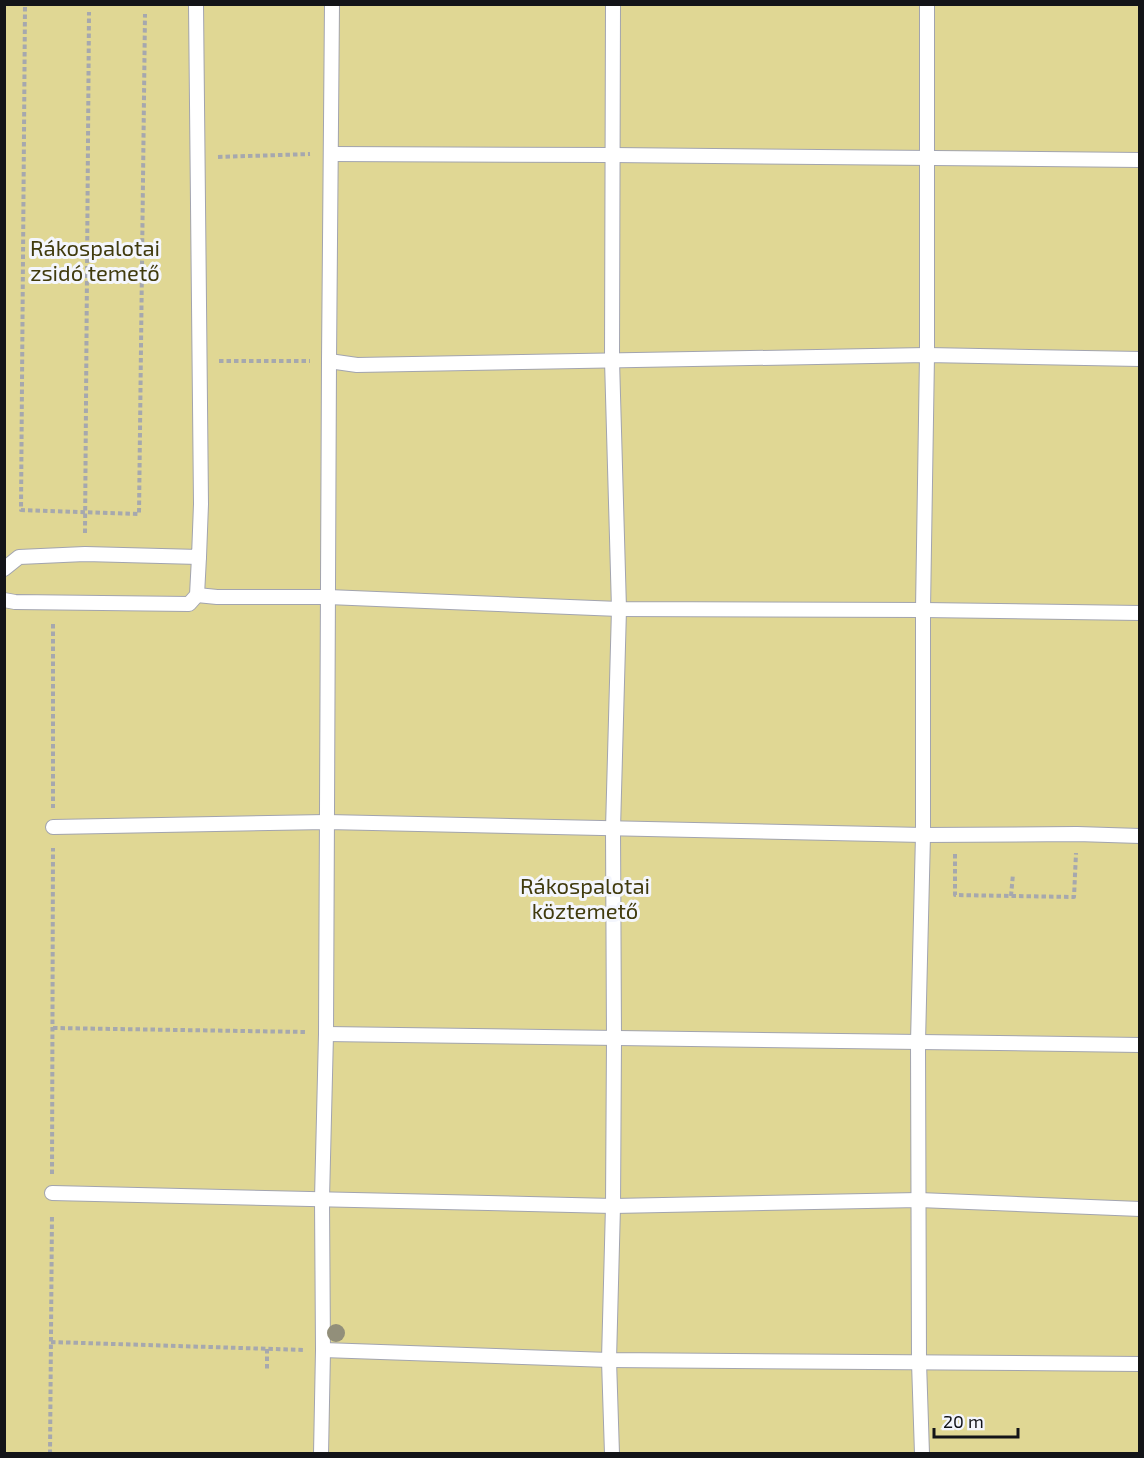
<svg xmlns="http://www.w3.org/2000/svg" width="1144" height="1458" viewBox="0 0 1144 1458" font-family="'Exo 2',sans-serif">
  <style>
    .green { fill: #e0d794 }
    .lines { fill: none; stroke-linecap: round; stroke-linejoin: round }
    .lane-casing { stroke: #a2a4af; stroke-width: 16 }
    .path { stroke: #a6a8ae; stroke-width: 4; stroke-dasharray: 4.5 3; stroke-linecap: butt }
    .lane { stroke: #fff; stroke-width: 14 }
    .tree { fill: #928f7a }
    .labels { text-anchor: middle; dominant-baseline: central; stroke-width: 6; stroke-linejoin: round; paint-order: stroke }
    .park-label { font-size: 22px; fill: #413b0e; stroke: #f4f6fd }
  </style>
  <rect width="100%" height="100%" fill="#f4f6fd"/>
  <!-- green -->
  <polygon class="green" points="5,5 1139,5 1139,1453 5,1454"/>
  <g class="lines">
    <!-- lane casing -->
    <g class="lane-casing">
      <g id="lane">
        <polyline points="331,154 612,155 1140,160"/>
        <polyline points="329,361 357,365 927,355 1140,359"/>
        <polyline points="4,569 19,557 85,554 199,557 201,504 196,4"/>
        <polyline points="197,595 217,597 328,597 619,609 923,610 1140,613"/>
        <polyline points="4,600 15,602 189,604 197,595 199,557"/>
        <polyline points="53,827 327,822 923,835 1077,834 1140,836"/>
        <polyline points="326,1034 1140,1045"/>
        <polyline points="52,1193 613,1206 919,1200 1140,1209"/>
        <polyline points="323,1350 609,1360 1140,1364"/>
        <polyline points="321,1454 323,1350 322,1199 326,1034 329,361 332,4"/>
        <polyline points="612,1454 609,1360 613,1206 614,1039 613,829 619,609 612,360 613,4"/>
        <polyline points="922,1454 919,1362 918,1042 923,835 923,610 927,355 927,4"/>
      </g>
    </g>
    <!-- path -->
    <g class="path">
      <polyline points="25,7 21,510 139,514 145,14"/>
      <polyline points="218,157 310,154"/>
      <polyline points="219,361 310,361"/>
      <polyline points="85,533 89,12"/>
      <polyline points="53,624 53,808"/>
      <polyline points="955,854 955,895 1074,897 1076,853"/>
      <polyline points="1011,896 1013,874"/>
      <polyline points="53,1028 307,1032"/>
      <polyline points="52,1174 53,848"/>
      <polyline points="51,1342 305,1350"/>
      <polyline points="267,1349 267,1370"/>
      <polyline points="50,1454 52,1214"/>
    </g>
    <!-- lane -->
    <use href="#lane" class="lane"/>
  </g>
  <!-- trees -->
  <circle class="tree" cx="336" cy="1333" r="9"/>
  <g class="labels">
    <!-- park labels -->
    <g class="park-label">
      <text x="95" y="247">Rákospalotai<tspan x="95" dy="25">zsidó temető</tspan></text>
      <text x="585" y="885">Rákospalotai<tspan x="585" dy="25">köztemető</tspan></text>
    </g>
  </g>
  <!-- border -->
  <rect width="1144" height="1458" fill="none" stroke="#131418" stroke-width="12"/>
  <!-- scale -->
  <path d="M934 1428v9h84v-9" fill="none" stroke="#131418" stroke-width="3"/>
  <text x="943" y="1428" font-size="18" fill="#131418" stroke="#f4f6fd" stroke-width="4.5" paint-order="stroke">20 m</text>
</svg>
